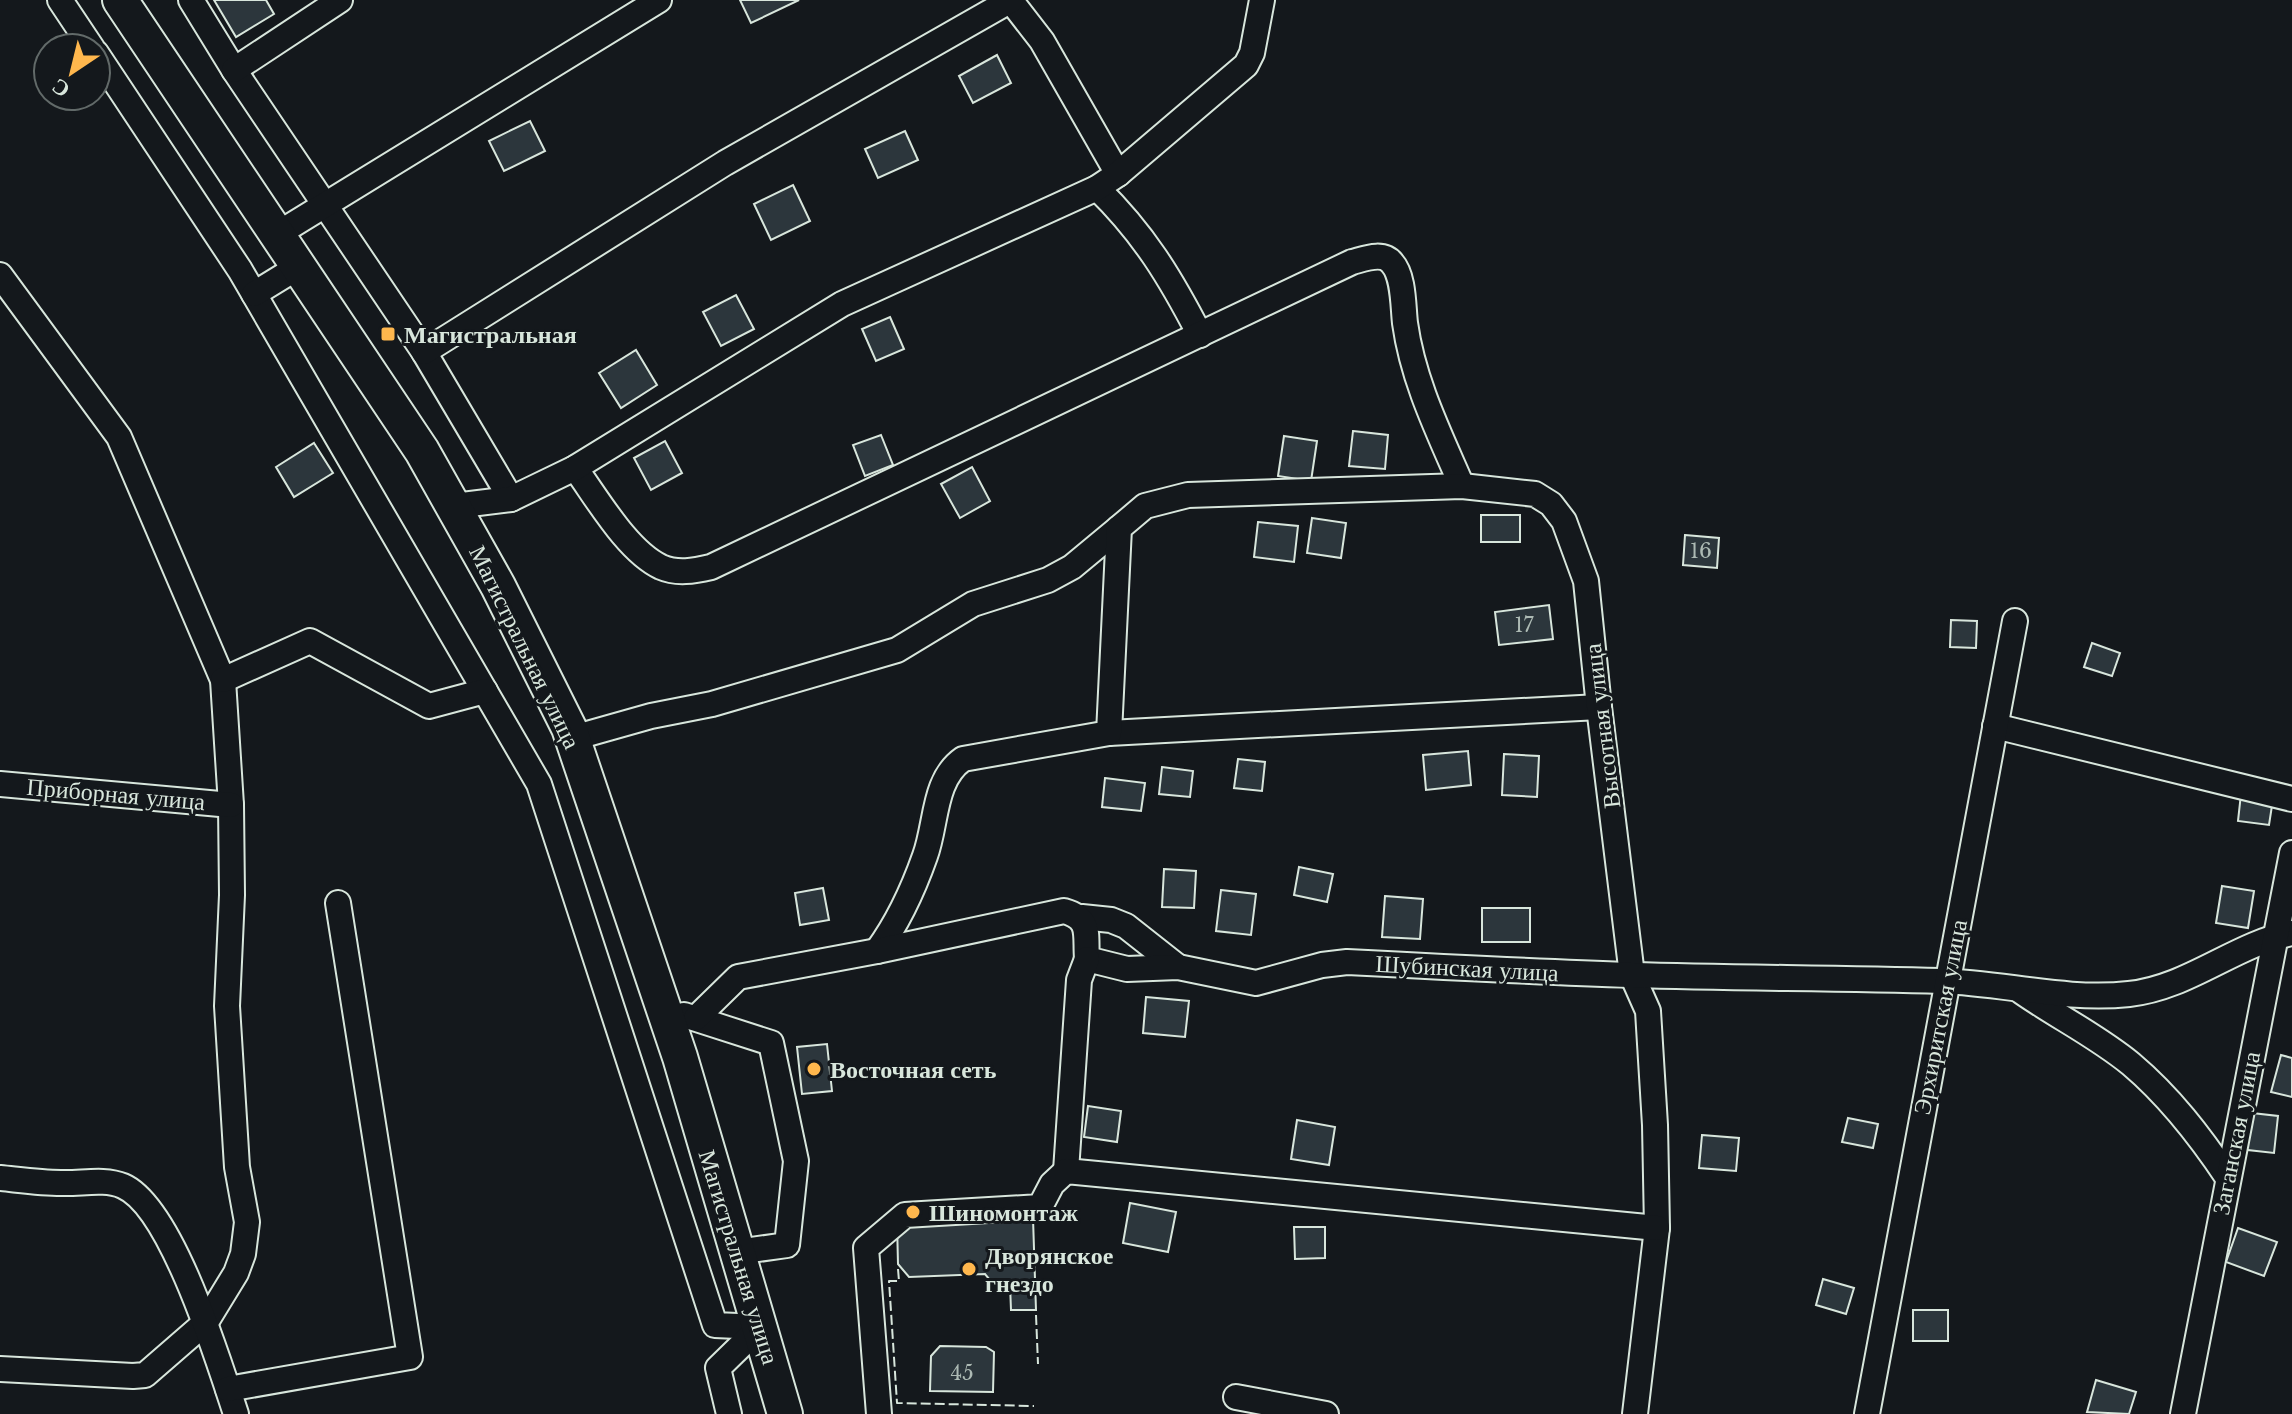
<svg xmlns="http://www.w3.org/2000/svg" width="2292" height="1414" viewBox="0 0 2292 1414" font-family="'Libre Baskerville',serif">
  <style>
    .building { fill: #2c363c; stroke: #d8e6dc; stroke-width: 2 }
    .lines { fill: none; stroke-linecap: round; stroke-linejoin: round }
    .minor-casing { stroke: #d8e6dc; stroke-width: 28 }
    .highway-casing { stroke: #d8e6dc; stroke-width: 38 }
    .minor { stroke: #14181c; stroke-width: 24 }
    .highway { stroke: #14181c; stroke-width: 34 }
    .fence { stroke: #d8e6dc; stroke-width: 2; stroke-dasharray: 10 4; stroke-linecap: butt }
    .poi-dot { fill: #ffb74d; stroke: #14181c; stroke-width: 3 }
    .labels { text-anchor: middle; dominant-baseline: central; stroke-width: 6; stroke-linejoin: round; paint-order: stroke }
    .number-label { font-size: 20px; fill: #adbab4 }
    .poi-label { font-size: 24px; font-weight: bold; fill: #d8e6dc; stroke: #14181c; text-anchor: start }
    .street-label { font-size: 24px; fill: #d8e6dc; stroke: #14181c }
  </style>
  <rect width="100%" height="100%" fill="#14181c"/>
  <!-- building -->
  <g class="building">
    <polygon points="214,0 266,0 274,14 236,37"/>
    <polygon points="740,0 799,0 751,23"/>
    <polygon points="997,55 1011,83 973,103 959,76"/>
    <polygon points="530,121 545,151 504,171 489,141"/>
    <polygon points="905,131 918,160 878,178 865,149"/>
    <polygon points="793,185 810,221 771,240 754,204"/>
    <polygon points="736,295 754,329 721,346 703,312"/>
    <polygon points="890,317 904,349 876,361 862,329"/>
    <polygon points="636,350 657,385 621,408 599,373"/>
    <polygon points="1353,431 1388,435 1385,469 1349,466"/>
    <polygon points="881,435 893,465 865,476 853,445"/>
    <polygon points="1284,436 1317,441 1311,481 1278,476"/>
    <polygon points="665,441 682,473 651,490 634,458"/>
    <polygon points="314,443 333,473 294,497 276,467"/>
    <polygon points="972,467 990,501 960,518 941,484"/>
    <rect x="1481" y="515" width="39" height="27"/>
    <polygon points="1312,518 1346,523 1341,558 1307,553"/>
    <polygon points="1258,522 1298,526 1294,562 1254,557"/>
    <polygon points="1685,535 1719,538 1717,568 1683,565"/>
    <polygon points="1549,605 1553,639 1499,645 1495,612"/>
    <polygon points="1951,620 1977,621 1976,648 1950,647"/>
    <polygon points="2092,643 2120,653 2112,676 2084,667"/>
    <polygon points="1468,751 1471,785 1426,790 1423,755"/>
    <polygon points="1504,754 1539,756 1537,797 1502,795"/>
    <polygon points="1238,759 1265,762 1262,791 1234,788"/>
    <polygon points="1162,767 1193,771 1190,797 1159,794"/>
    <polygon points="1105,778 1145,783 1141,811 1102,807"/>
    <polygon points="2241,794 2273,799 2269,825 2238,821"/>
    <polygon points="1299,867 1333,874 1327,902 1294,895"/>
    <polygon points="1164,869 1196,871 1194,908 1162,907"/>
    <polygon points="2222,886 2254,891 2248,928 2216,923"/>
    <polygon points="823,888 829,920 800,925 795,893"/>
    <polygon points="1221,890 1256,894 1251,935 1216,931"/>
    <polygon points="1385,896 1423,899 1420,939 1382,937"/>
    <rect x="1482" y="908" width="48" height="34"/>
    <polygon points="1146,997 1189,1001 1185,1037 1143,1033"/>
    <polygon points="827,1044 832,1091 802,1094 797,1047"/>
    <polygon points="2281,1055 2292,1058 2292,1097 2271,1092"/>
    <polygon points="1088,1106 1121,1111 1117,1142 1084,1137"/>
    <polygon points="2243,1112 2278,1116 2274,1153 2239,1149"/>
    <polygon points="1848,1118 1878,1124 1873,1148 1842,1142"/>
    <polygon points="1297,1120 1335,1127 1329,1165 1291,1159"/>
    <polygon points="1702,1135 1739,1138 1736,1171 1699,1168"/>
    <polygon points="1130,1203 1176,1212 1168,1252 1123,1243"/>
    <polygon points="1033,1218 1036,1310 1011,1310 1010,1284 994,1285 985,1274 909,1277 898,1264 897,1223"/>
    <polygon points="1294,1227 1325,1227 1325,1258 1295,1259"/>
    <polygon points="2238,1228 2277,1242 2264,1276 2226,1262"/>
    <polygon points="1823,1279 1854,1288 1846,1314 1816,1305"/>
    <rect x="1913" y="1310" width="35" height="31"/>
    <polygon points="940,1346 986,1347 994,1352 993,1392 930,1391 931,1356"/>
    <polygon points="2096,1380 2136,1392 2129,1414 2087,1412"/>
  </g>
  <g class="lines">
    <!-- minor casing -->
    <g class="minor-casing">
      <g id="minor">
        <polyline points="60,0 92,48"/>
        <polyline points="191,0 234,70 424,352 511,499"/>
        <polyline points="1011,1 1042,41 1118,174"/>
        <polyline points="96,53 240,270 539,784 715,1325 760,1327"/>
        <polyline points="234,70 340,0"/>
        <path d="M 1097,188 C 1144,234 1170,277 1200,335"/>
        <polyline points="276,235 659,0"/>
        <polyline points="0,275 119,437 223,680 231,805 232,895 227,1006 237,1167 247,1222 243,1254 236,1273 206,1322 145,1375 133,1376 0,1369"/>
        <polyline points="254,294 298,267"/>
        <polyline points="424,352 725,163 1011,0"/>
        <path d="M 575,468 C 597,498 627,551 661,567 C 677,574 694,571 711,567 L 1352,262 C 1364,259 1383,251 1392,263 C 1404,276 1403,306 1405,323 C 1413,381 1439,433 1462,486"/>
        <polyline points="454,506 511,499 575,468 842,304 1097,188 1118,174 1246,65 1252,53 1262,0"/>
        <polyline points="223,680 310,641 429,706 485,691"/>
        <polyline points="1995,726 2292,799"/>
        <polyline points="1109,733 1599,707"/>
        <polyline points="573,738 651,716 712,704 897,650 973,604 1048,580 1072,567 1119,528"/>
        <polyline points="0,784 231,805"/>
        <polyline points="1082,917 1111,920 1126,926 1178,967"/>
        <path d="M 877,951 C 899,921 913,890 925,856 C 937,823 933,780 963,759 L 1109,733 L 1119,528 L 1145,506 L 1188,495 L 1462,486 L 1535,494 L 1551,504 L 1564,521 L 1586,581 L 1599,707 L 1632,975 L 1648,1011 L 1655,1125 L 1657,1228 L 1635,1414"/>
        <path d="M 2022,992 C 2058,1017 2097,1036 2131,1064 C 2170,1097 2200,1136 2228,1178"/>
        <polyline points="684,1015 771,1043 796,1161 787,1245 737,1252"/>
        <path d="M 696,1018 L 738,977 L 877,951 L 1064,911 C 1092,919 1085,934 1087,959 L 1127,969 L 1178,967 L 1256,983 L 1322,965 L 1347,962 C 1442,967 1537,972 1632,975 C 1735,978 1838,978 1941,981 C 2004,983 2066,1001 2129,994 C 2188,988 2235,944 2292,933"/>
        <polyline points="1066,1171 1079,980 1087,959"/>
        <path d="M 0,1178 C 20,1180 41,1183 61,1183 C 81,1184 104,1178 123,1186 C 172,1207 219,1363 236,1414"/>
        <polyline points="228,1389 410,1357 338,903"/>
        <polyline points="1236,1397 1326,1414"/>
        <polyline points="729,1414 718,1368 760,1327"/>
        <polyline points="879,1414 866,1248 905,1215 1040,1207 1052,1184 1066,1171 1657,1228"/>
        <polyline points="1867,1414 2015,621"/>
        <polyline points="2183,1414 2292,853"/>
      </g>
    </g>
    <!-- highway casing -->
    <g class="highway-casing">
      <polyline id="highway" points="120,0 422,451 498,586 569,728 680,1057 785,1414"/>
    </g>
    <!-- minor -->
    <use href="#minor" class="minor"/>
    <!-- highway -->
    <use href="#highway" class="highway"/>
    <!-- fence -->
    <g class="fence">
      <polyline points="898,1269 899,1281 889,1281 897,1403 1034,1406"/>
      <polyline points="1036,1315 1038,1364"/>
    </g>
  </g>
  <!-- markers -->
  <g class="poi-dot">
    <rect x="380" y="326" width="16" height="16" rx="4"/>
    <circle cx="814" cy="1069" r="8"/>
    <circle cx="913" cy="1212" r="8"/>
    <circle cx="969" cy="1269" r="8"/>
  </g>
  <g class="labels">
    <!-- number labels -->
    <g class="number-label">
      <text x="1701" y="551">16</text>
      <text x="1524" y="625">17</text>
      <text x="962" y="1373">45</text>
    </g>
    <!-- poi labels -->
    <g class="poi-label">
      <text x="404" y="334">Магистральная</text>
      <text x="830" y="1069">Восточная сеть</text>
      <text x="929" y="1212">Шиномонтаж</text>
      <text x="985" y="1255">Дворянское<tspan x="985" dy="28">гнездо</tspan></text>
    </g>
    <!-- street labels -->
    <g class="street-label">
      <text transform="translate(525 647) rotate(64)">Магистральная улица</text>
      <text transform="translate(1602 726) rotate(-97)">Высотная улица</text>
      <text transform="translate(116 794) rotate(5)">Приборная улица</text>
      <text transform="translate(1467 968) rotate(3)">Шубинская улица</text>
      <text transform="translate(1940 1017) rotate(-79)">Эрхиритская улица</text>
      <text transform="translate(2236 1133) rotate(-79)">Заганская улица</text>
      <text transform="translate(739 1257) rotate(73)">Магистральная улица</text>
    </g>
  </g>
  <!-- north arrow -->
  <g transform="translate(72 72) rotate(215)"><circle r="38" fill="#14181c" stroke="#626a69" stroke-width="2"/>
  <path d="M0-6L14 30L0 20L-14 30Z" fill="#ffb74d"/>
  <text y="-12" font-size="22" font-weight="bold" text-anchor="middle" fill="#d8e6dc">С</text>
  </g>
</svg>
